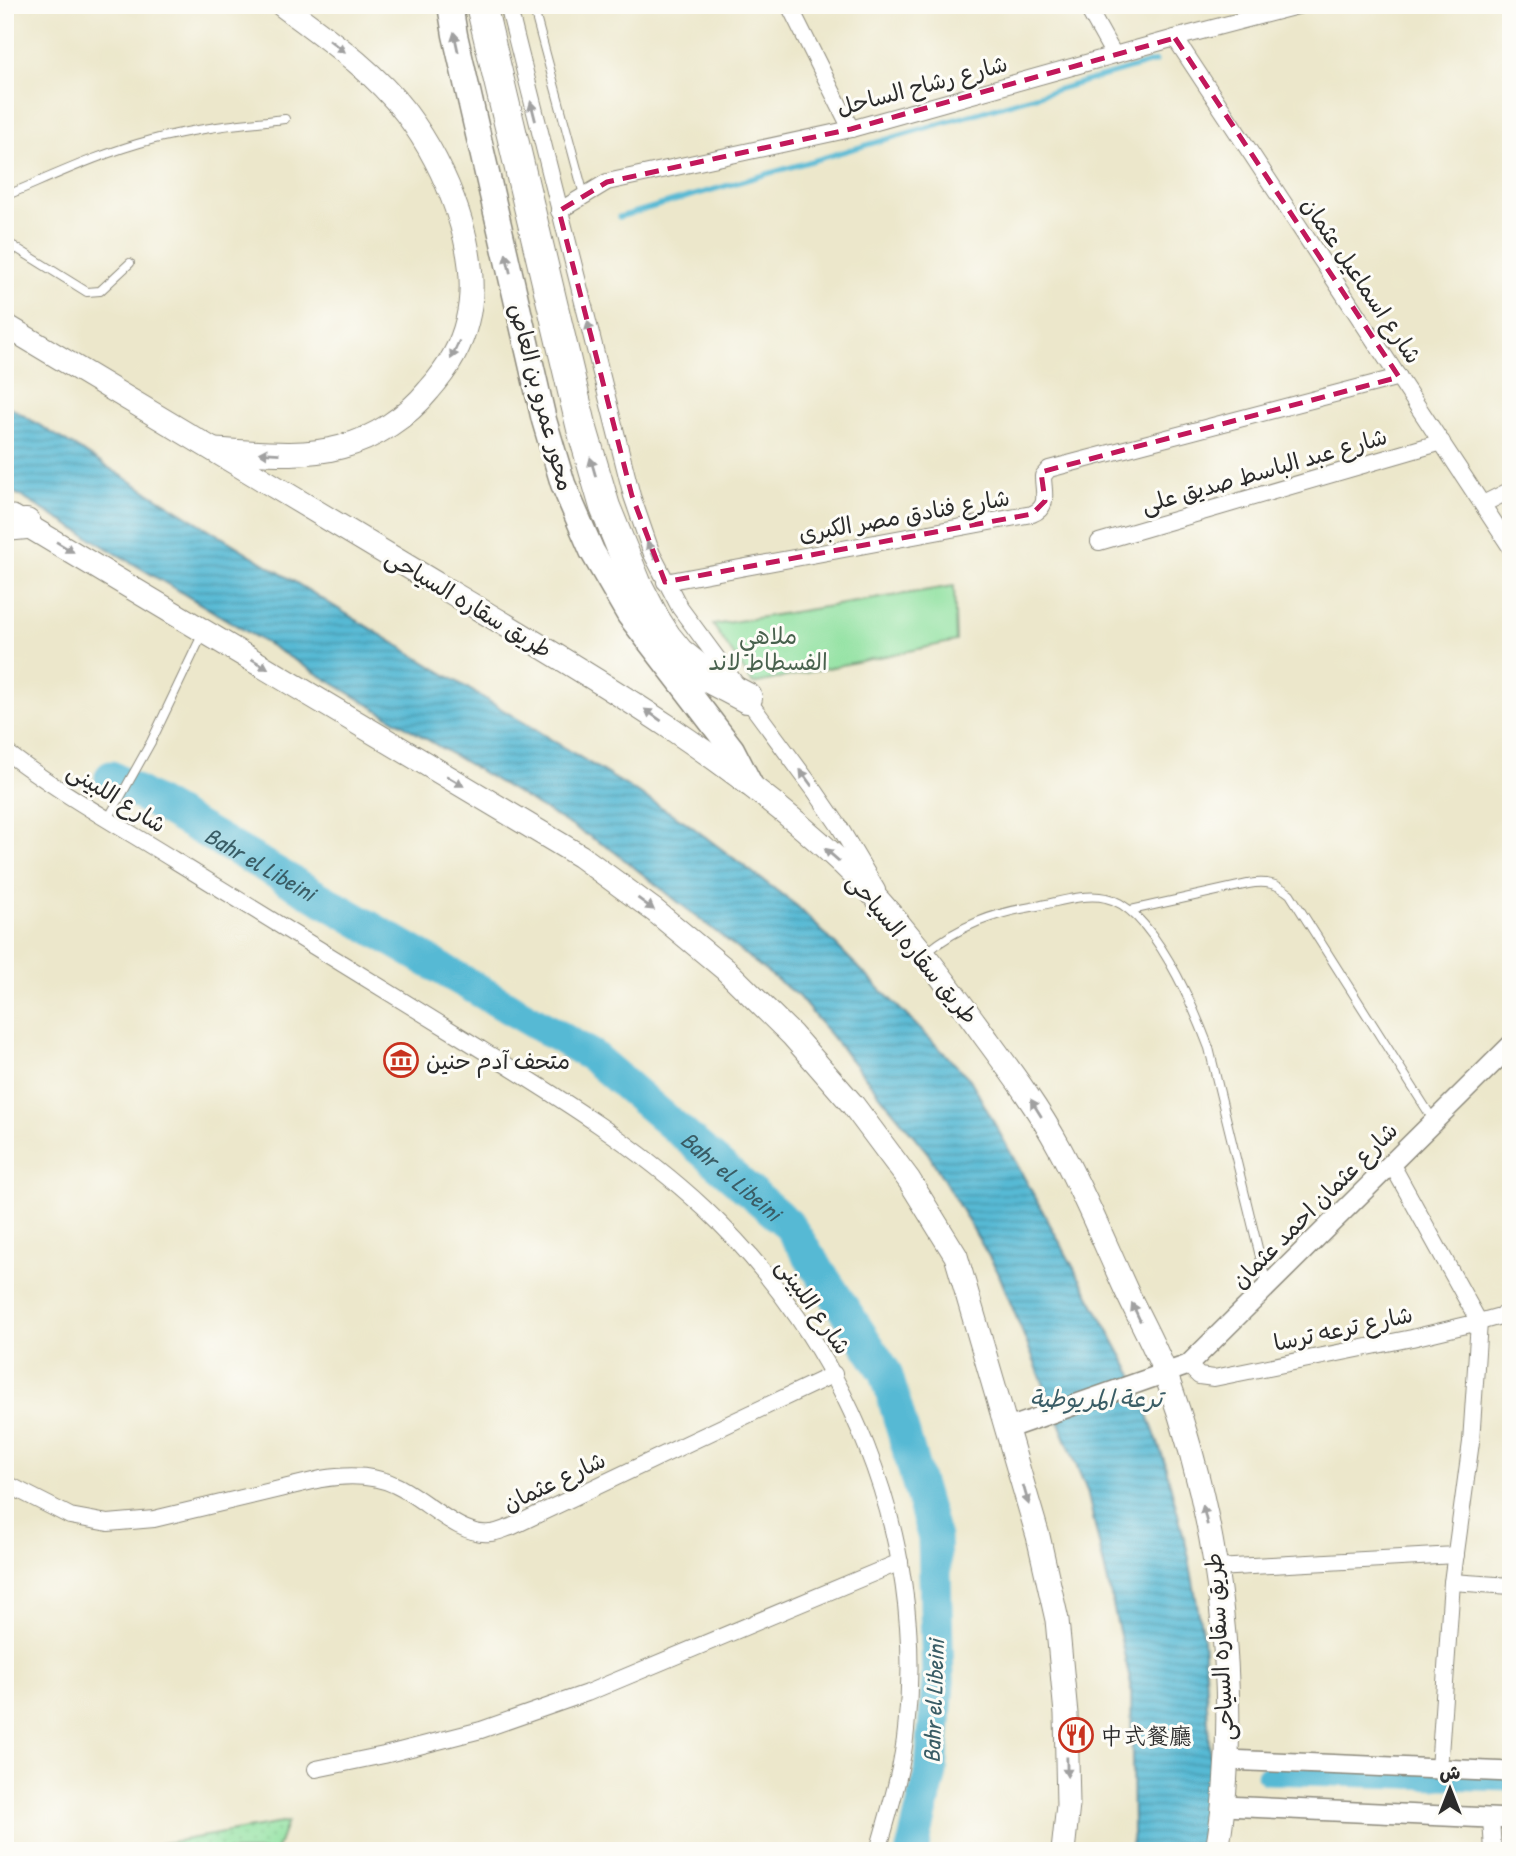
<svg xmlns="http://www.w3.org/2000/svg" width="1516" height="1856" viewBox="0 0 1516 1856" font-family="'Patrick Hand','Playpen Sans Arabic','LXGW WenKai TC',sans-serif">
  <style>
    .grass { fill: url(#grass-dots); stroke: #5e8666; stroke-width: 2 }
    .green { fill: #90e1a0; stroke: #5e8666; stroke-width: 2 }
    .water { fill: url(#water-rules); stroke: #407280; stroke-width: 2 }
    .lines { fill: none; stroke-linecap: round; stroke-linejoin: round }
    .stream { stroke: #56b9d4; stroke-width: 5 }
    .canal { stroke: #56b9d4; stroke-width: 19 }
    .river { stroke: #56b9d4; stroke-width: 33 }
    .service-casing { stroke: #8c897b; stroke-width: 10 }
    .minor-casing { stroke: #8c897b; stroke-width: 18 }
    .tertiary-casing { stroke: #8c897b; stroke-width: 22 }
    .secondary-casing { stroke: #8c897b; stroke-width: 25 }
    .primary-casing { stroke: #8c897b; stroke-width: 27 }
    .motorway-casing { stroke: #8c897b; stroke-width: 32 }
    .service { stroke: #fff; stroke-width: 8 }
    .minor { stroke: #fff; stroke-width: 16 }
    .tertiary { stroke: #fff; stroke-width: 19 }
    .secondary { stroke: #fff; stroke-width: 23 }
    .primary { stroke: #fff; stroke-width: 24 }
    .motorway { stroke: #fff; stroke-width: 30 }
    .oneway { fill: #a0a0a0 }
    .marked { fill: none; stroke: #c2185b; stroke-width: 5; stroke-dasharray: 14 9; stroke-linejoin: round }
    .labels { text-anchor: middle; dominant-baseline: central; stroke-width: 6; stroke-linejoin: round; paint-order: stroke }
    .street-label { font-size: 23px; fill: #2b2b2b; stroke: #fdfcf7 }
    .park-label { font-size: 23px; fill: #49624e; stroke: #fdfcf7 }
    .poi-label { font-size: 23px; fill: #2b2b2b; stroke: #fdfcf7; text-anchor: start }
    .water-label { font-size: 24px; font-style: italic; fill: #3a5d66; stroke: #fdfcf7 }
  </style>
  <defs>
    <pattern id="grass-dots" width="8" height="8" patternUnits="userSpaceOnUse" patternTransform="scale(1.75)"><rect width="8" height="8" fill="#90e1a0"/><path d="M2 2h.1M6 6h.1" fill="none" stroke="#7cc18a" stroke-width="1.8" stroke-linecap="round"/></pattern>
    <pattern id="water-rules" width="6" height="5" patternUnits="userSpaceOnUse" patternTransform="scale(1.75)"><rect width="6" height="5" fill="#56b9d4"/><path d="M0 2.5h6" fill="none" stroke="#4797ac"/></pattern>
  </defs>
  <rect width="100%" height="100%" fill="#fdfcf7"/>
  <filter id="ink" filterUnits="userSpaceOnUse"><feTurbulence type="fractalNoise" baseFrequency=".0143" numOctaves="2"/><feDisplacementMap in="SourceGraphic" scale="14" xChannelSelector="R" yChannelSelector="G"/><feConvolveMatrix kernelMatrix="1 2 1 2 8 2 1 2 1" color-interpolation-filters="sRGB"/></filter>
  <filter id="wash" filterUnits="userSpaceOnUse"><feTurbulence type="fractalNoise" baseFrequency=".00686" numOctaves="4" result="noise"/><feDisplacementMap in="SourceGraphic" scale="28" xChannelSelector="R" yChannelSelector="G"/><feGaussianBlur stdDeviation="1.57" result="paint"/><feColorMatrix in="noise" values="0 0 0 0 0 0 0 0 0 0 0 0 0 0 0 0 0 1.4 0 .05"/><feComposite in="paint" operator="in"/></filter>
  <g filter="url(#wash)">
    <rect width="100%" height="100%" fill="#ece7cb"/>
    <!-- grass -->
    <polygon class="grass" points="287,1822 276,1851 159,1851 159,1844"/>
    <!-- green -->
    <polygon class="green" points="954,586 956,641 753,684 713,625"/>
    <!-- water -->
    <polygon class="water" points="5,404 687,823 797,906 970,1079 1136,1381 1164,1460 1188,1553 1203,1637 1211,1772 1199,1851 1130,1851 1133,1833 1131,1684 1087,1491 998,1272 928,1153 799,997 612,850 5,487"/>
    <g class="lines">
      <!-- stream -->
      <polyline class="stream" points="619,217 1156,61"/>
      <!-- canal -->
      <polyline class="canal" points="1266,1775 1511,1782"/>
      <!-- river -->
      <path class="river" id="s1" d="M 111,777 L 592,1056 L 788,1224 L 886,1373 L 934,1538 L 938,1681 L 931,1772 L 912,1851"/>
    </g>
  </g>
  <g filter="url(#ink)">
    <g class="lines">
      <!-- service casing -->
      <g class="service-casing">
        <g id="service">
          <polyline points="533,6 584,195"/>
          <path d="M 5,196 C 53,176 101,153 151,140 C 195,128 240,124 285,119"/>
          <polyline points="5,241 87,292 100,291 130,263"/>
          <polyline points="5,263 15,247"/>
          <polyline points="108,819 151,742 203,633"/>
          <path d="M 1131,910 L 1248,884 C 1266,881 1276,883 1290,894 L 1434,1121"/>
          <path d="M 926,953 C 960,925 994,913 1037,906 C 1059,902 1085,893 1106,898 C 1152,907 1194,1008 1209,1048 L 1267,1285"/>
        </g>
      </g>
      <!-- minor casing -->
      <g class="minor-casing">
        <g id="minor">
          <polyline points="508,5 632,496 652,554 680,608 815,791 839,826 877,890"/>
          <polyline points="789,5 851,129"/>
          <polyline points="1086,5 1114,55"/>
          <polyline points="508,7 537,5"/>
          <polyline points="1175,38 1511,548"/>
          <polyline points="559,211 607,182 851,129 1175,38 1301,5"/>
          <polyline points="1483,504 1511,490"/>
          <polyline points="1099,542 1442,442"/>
          <path d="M 665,582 L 1032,514 C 1050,507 1043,492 1043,476 L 1049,469 L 1399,377"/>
          <path d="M 5,751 C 58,792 118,825 174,860 C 269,918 363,977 458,1035 C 543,1088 630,1139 704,1208 C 845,1340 928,1536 906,1730 C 902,1772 889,1811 878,1851"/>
          <polyline points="1391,1163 1479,1322 1471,1442 1452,1582 1439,1769"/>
          <polyline points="1188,1365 1199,1376 1214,1378 1412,1338 1479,1322 1511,1313"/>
          <path d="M 5,1483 L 70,1516 L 108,1523 L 154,1519 L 321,1479 C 345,1475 372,1474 395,1485 C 423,1497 459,1537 490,1533 C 497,1533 504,1529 511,1527 L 834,1374"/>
          <polyline points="1215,1568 1456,1555"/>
          <polyline points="1452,1582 1511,1586"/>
          <polyline points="316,1769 384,1755 481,1730 587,1693 900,1562"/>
          <polyline points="1491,1818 1493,1851"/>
        </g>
      </g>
      <!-- tertiary casing -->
      <g class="tertiary-casing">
        <g id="tertiary">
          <polyline points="1006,1429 1188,1365 1511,1045"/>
          <polyline points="1227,1760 1511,1772"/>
          <polyline points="1225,1806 1511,1819"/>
        </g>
      </g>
      <!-- secondary casing -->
      <g class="secondary-casing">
        <g id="secondary">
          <path d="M 5,325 C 149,412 293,498 437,584 C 579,669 723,750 843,864 C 899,917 944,980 989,1042 C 1014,1076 1039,1110 1059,1147 C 1084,1193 1104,1242 1126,1290 C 1139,1318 1155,1346 1166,1375 C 1220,1521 1243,1697 1217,1851"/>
          <path d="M 215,450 C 256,452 301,458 341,447 C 375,438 407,417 429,390 C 446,371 461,347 467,321 C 484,255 445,165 406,113 C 372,69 326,38 282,5"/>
          <polyline points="13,517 580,856 655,911 726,970 792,1035 853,1105 909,1180 956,1256 1038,1536 1057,1620 1066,1714 1068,1805 1063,1851"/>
        </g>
      </g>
      <!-- primary casing -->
      <g class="primary-casing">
        <polyline id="primary" points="450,5 455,35 544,420 563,484 592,551 629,615 732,749 750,784"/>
      </g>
      <!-- motorway casing -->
      <g class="motorway-casing">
        <g id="motorway">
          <polyline points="481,5 582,429 605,507 636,583 655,620 666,637 679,653 711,679 747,698"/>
          <polyline points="5,526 26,524"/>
        </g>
      </g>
      <!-- service -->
      <use href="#service" class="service"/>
      <!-- minor -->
      <use href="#minor" class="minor"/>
      <!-- tertiary -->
      <use href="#tertiary" class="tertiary"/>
      <!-- secondary -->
      <use href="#secondary" class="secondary"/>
      <!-- primary -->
      <use href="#primary" class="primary"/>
      <!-- motorway -->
      <use href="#motorway" class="motorway"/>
    </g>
    <!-- one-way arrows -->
    <defs><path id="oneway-solid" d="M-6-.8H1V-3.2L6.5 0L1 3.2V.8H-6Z" transform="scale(1.75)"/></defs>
    <g class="oneway">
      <use href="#oneway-solid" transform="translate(456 42) rotate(-102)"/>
      <use href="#oneway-solid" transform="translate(337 46) rotate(37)"/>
      <use href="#oneway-solid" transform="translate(533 111) rotate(-104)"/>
      <use href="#oneway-solid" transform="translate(508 263) rotate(-103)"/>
      <use href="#oneway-solid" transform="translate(590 331) rotate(-104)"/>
      <use href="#oneway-solid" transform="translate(455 350) rotate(115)"/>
      <use href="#oneway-solid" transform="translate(269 453) rotate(-177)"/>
      <use href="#oneway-solid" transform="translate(593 467) rotate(-106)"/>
      <use href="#oneway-solid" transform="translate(65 547) rotate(31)"/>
      <use href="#oneway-solid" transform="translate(651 550) rotate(-113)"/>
      <use href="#oneway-solid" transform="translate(260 664) rotate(31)"/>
      <use href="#oneway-solid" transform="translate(653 715) rotate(-145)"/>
      <use href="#oneway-solid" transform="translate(806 778) rotate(-126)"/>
      <use href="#oneway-solid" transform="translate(455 781) rotate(31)"/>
      <use href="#oneway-solid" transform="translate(832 855) rotate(-139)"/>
      <use href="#oneway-solid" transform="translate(646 904) rotate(36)"/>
      <use href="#oneway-solid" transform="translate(1036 1108) rotate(-122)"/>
      <use href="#oneway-solid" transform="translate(1136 1312) rotate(-115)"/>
      <use href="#oneway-solid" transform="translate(1026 1495) rotate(74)"/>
      <use href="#oneway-solid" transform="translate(1205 1515) rotate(-103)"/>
      <use href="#oneway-solid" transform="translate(1067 1767) rotate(89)"/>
    </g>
  </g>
  <!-- marked area -->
  <path class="marked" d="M 1175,38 L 1399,377 L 1041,472 L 1045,501 L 1032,514 L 665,582 L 632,496 L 559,211 L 607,182 L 851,129 Z"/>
  <!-- icons -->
  <defs>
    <g id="museum-ring" transform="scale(1.75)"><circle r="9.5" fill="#fdfcf7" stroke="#c8321e" stroke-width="1.5"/><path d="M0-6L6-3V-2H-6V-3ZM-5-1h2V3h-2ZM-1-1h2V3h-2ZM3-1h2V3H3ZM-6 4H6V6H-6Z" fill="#c8321e"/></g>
    <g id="restaurant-ring" transform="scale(1.75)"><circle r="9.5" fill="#fdfcf7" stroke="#c8321e" stroke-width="1.5"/><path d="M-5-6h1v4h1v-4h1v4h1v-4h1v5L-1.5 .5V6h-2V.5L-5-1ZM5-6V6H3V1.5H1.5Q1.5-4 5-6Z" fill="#c8321e"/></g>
  </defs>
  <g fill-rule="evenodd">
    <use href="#museum-ring" x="401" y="1060"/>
    <use href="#restaurant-ring" x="1076" y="1735"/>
  </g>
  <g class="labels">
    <!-- street labels -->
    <g class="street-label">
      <text transform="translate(922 85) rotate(-15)">شارع رشاح الساحل</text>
      <text transform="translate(1362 280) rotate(56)">شارع اسماعيل عثمان</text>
      <text transform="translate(542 397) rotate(75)">محور عمرو بن العاص</text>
      <text transform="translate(1264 470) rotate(-16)">شارع عبد الباسط صديق على</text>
      <text transform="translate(904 515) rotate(-10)">شارع فنادق مصر الكبرى</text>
      <text transform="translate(469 603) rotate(31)">طريق سقاره السياحى</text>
      <text transform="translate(117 797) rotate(32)">شارع اللبينى</text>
      <text transform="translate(913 948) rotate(50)">طريق سقاره السياحى</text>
      <text transform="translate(1314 1205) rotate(-45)">شارع عثمان احمد عثمان</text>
      <text transform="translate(814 1306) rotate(55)">شارع اللبينى</text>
      <text transform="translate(1343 1328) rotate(-12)">شارع ترعه ترسا</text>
      <text transform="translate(554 1481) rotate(-25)">شارع عثمان</text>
      <text transform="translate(1219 1647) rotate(-94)">طريق سقاره السياحى</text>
    </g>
    <!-- park labels -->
    <g class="park-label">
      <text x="768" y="635">ملاهي<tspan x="768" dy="26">الفسطاط لاند</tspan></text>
    </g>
    <!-- poi labels -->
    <g class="poi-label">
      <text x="426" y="1060">متحف آدم حنين</text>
      <text x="1100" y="1735">中式餐廳</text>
    </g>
    <!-- water labels -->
    <g class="water-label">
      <text stroke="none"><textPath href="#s1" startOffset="173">Bahr el Libeini</textPath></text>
      <text stroke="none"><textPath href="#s1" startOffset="740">Bahr el Libeini</textPath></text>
      <text x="1096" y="1398">ترعة المريوطية</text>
      <text transform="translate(933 1701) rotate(-88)">Bahr el Libeini</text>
    </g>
  </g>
  <!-- margin -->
  <rect width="1516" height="1856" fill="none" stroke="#fdfcf7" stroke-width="28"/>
  <!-- north arrow -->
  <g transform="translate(1450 1789)" stroke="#fdfcf7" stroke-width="5" paint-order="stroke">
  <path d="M0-5L12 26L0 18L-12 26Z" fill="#2b2b2b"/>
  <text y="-10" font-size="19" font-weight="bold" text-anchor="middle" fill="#2b2b2b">ش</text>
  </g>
</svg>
